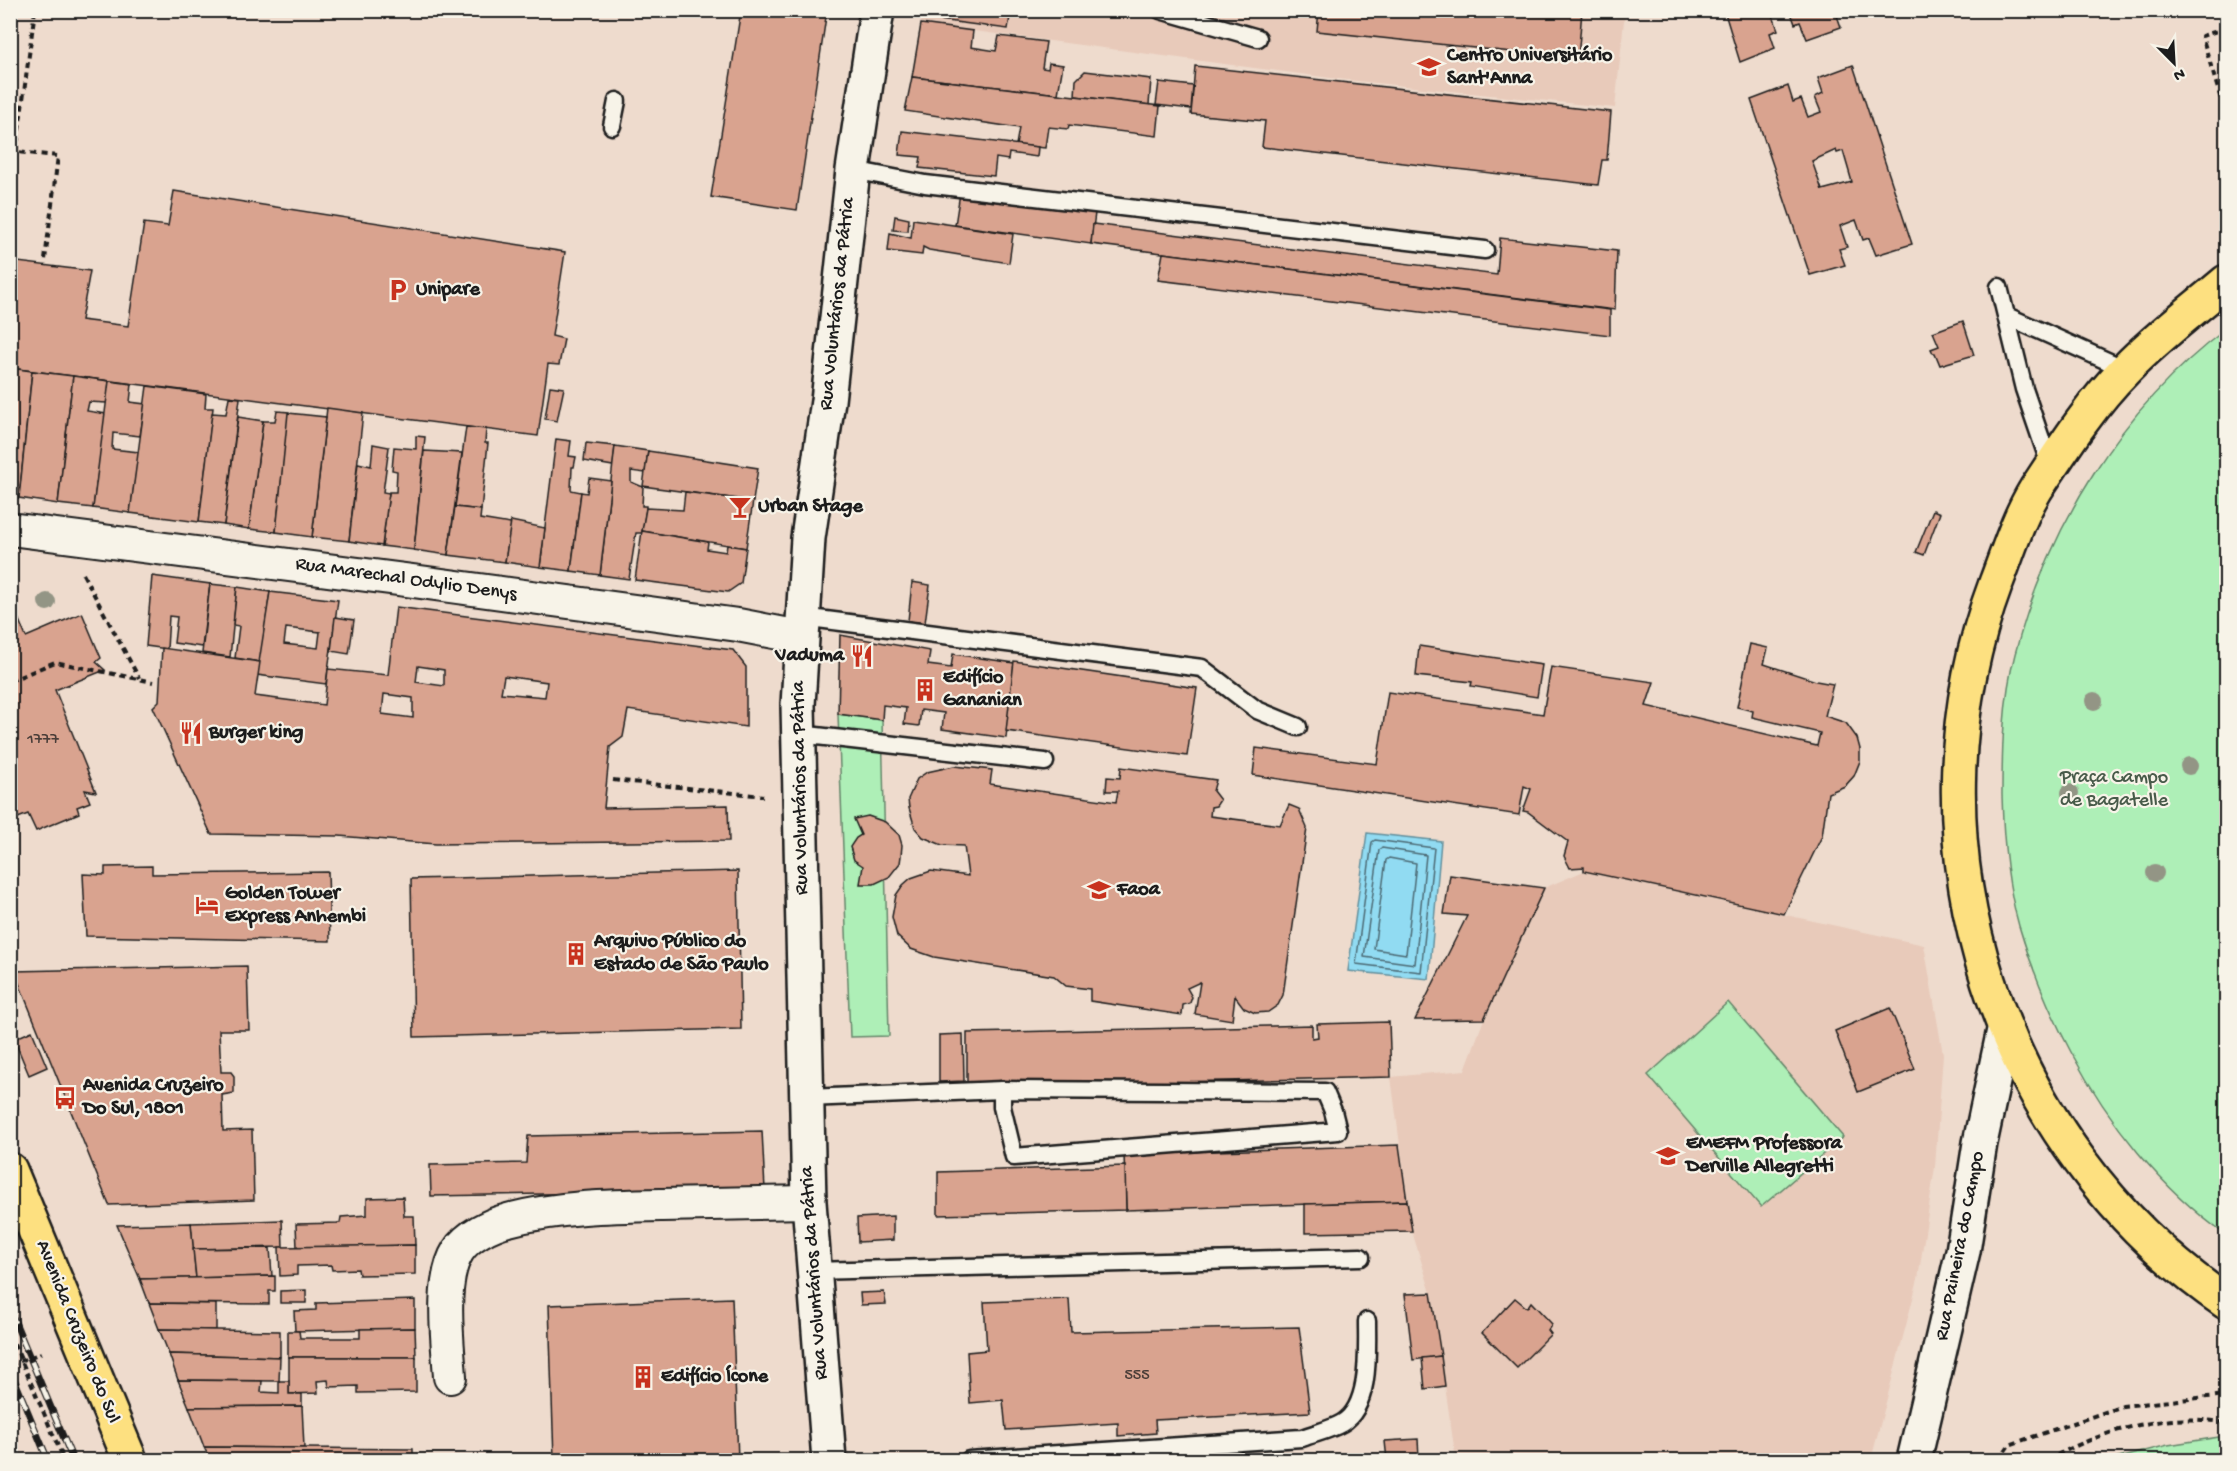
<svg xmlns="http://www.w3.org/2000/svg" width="2237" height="1471" viewBox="0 0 2237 1471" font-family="'Gochi Hand',sans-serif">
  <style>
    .built { fill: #e8caba }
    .green { fill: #aeefb7; stroke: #65866a; stroke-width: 1.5 }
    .water { fill: #91dbf2; stroke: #628f9c; stroke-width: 1.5 }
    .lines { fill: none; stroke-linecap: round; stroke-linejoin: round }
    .shore { stroke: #4b6872; stroke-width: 1.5 }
    .building { fill: #d9a38f; stroke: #1c1c1c; stroke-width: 1.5; fill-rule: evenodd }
    .lane-casing { stroke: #1c1c1c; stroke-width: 21 }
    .street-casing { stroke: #1c1c1c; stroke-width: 36 }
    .secondary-casing { stroke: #1c1c1c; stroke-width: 38 }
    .primary-casing { stroke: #1c1c1c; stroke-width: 38 }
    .highway-casing { stroke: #1c1c1c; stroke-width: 38 }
    .path { stroke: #1c1c1c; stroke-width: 4; stroke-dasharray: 6 4.5; stroke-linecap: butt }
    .lane { stroke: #f7f3e8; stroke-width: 16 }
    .street { stroke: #f7f3e8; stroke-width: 32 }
    .secondary { stroke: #f7f3e8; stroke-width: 33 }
    .primary { stroke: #fde080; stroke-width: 33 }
    .highway { stroke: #fde080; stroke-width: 33 }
    .rail-casing { stroke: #1c1c1c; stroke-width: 7 }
    .rail { stroke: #f7f3e8; stroke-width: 4.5; stroke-dasharray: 14; stroke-linecap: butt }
    .tree { fill: #939585 }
    .labels { text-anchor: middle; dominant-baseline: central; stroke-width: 4.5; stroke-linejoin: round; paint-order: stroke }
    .number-label { font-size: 16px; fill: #4b3e39 }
    .poi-label { font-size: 20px; font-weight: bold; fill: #1c1c1c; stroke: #f7f3e8; text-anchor: start }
    .street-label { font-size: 20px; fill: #1c1c1c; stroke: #f7f3e8 }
    .park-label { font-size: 20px; fill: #485b4a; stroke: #f7f3e8 }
  </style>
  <rect width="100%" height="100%" fill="#eedbcd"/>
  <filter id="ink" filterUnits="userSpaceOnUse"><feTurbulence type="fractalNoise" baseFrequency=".0167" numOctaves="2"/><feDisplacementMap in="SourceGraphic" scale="12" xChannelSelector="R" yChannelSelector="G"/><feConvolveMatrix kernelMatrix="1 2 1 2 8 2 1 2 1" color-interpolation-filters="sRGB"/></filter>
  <g filter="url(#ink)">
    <!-- built -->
    <g class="built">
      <polygon points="923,10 1625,11 1615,108 1338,79 921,24"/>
      <polygon points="1584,871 1924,945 1943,1054 1935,1167 1918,1279 1871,1460 1456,1460 1431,1293 1411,1228 1391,1077 1465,1070 1484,1019 1544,888"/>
    </g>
    <!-- green -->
    <g class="green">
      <path d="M 2226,329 L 2226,1235 C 2161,1189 2108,1122 2071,1052 C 2049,1011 2032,970 2019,926 C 2007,884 2003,838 2002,795 C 2002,749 2003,699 2015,654 C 2049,526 2120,409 2226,329 Z"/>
      <polygon points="838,714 882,720 889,1036 850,1037"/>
      <polygon points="1728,1002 1843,1137 1761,1207 1648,1075"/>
      <polygon points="2226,1436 2226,1460 2111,1460 2168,1445"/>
    </g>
    <!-- water -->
    <polygon class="water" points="1367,833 1441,841 1429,979 1348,971"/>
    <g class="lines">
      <!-- shore -->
      <g class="shore">
        <polygon points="1375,840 1434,848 1421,972 1356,964 1372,842"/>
        <polygon points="1382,848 1426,855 1415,964 1364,957 1379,850"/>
        <polygon points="1389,858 1416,863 1406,954 1374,949 1386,860"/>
      </g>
    </g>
    <!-- building -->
    <g class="building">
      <polygon points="741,10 827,10 797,210 711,197"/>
      <polygon points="941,10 1011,10 1008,29 940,20"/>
      <polygon points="1319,10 1582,10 1578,59 1317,31"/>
      <polygon points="1724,10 1771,10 1778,30 1770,33 1775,48 1740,62"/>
      <polygon points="1790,10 1835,10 1841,27 1807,39 1800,22 1795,24"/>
      <polygon points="921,24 973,31 971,47 996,51 999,36 1046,42 1042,68 1048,69 1049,63 1063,65 1058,94 912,77"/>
      <path d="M 1853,65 L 1912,244 L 1876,255 L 1869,238 L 1863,240 L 1856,220 L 1840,226 L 1847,247 L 1839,249 L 1845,265 L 1810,275 L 1751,100 L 1788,86 L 1793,102 L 1801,99 L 1808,117 L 1821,112 L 1815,97 L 1823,93 L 1818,78 ZM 1836,150 L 1837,153 L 1843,151 L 1852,182 L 1822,190 L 1812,161 Z"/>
      <polygon points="1195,66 1611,112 1607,160 1602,160 1598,185 1262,147 1265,121 1191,114"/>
      <polygon points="1085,71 1151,79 1149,105 1075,96 1076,80"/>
      <polygon points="912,77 1160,106 1157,136 1069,125 1068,129 1048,127 1045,148 1016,145 1019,128 905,111"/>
      <polygon points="1159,82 1193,86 1191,109 1156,105"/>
      <polygon points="902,131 1038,147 1037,157 1009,153 1008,160 996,158 994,176 919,168 921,157 899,155"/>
      <polygon points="174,191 565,252 552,336 564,339 559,365 548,364 538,436 10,368 10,261 90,271 81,320 128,326 144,223 168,226"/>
      <polygon points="960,193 1095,213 1091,244 955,225"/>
      <polygon points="895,216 909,219 908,231 893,230"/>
      <polygon points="913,219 1013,234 1009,263 929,250 923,247 922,255 888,251 890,233 911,238"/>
      <polygon points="1093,224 1497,275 1500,238 1617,251 1615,310 1091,244"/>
      <polygon points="1163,253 1610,310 1610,335 1158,280"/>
      <polygon points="1963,321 1974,355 1940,365 1935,353 1933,353 1931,349 1939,346 1933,332"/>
      <polygon points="10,368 32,371 19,498 10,497"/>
      <polygon points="32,371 73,376 58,504 19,498"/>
      <polygon points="73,376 109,381 107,403 89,402 87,411 106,414 93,508 58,504"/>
      <polygon points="109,381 132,384 130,402 145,404 140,436 113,433 112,449 139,452 130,513 93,508"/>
      <polygon points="147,386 206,394 205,408 213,408 199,522 130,513"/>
      <polygon points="550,386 564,388 557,421 545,419"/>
      <polygon points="229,397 240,398 224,525 199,522 212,413 226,414"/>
      <polygon points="327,408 363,413 349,541 312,537"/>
      <polygon points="277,411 289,412 276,532 249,529 263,421 275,421"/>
      <polygon points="288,413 326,417 312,537 276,532"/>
      <polygon points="238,417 263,421 249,529 224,525"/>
      <polygon points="466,427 486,429 485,443 488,443 481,510 455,507"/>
      <polygon points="416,436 425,437 414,550 382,546 389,492 396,492 397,471 392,470 394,447 416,449"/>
      <polygon points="556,439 571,441 569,456 576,457 574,467 572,467 571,490 581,492 571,571 540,567"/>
      <polygon points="586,443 615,446 613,466 584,461"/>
      <polygon points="373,444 389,447 383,492 389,493 382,546 349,541 358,463 371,466"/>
      <polygon points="615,446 648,451 645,473 631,471 631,482 643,487 642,506 646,506 646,509 642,533 636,533 629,579 600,575"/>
      <polygon points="424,451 462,453 448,555 414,550"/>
      <polygon points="648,451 758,468 753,501 643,486"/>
      <polygon points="589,478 611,481 600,575 571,571 581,492 587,493"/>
      <polygon points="685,492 753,501 746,548 642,531 646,508 683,510"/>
      <polygon points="455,507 481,510 480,519 511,524 505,562 448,555"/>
      <polygon points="1933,510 1940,513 1924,555 1916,552"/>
      <polygon points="511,521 545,528 540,567 505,562"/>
      <polygon points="642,531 708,542 707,549 726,552 727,545 746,548 741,583 728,592 635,580"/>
      <polygon points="152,576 210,584 202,647 174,643 177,617 169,616 167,649 146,646"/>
      <polygon points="912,582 930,585 925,623 908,621"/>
      <polygon points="210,584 237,587 230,657 202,653"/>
      <polygon points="237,587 270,592 260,662 235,658 239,626 233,625"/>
      <path d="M 270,592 L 338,600 L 326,684 L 257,675 ZM 286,628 L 320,632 L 318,648 L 284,644 Z"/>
      <polygon points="11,601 26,637 82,613 101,658 96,662 105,670 55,690 96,792 85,790 90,802 77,807 79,813 36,831 28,814 18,818 10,799"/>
      <path d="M 396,607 L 733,650 L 746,667 L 746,727 L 628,710 L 623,737 L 610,747 L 604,808 L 728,805 L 729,841 L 436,844 L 339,836 L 211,834 L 153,707 L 159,701 L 162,648 L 260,662 L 255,696 L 324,705 L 328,669 L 388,675 ZM 418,666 L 444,670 L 444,686 L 416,682 ZM 504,676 L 547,682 L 545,697 L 501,693 ZM 384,694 L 413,698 L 413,718 L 382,714 Z"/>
      <polygon points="335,617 354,620 349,654 331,651"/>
      <polygon points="840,635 930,651 928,665 951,668 953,654 1014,663 1006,738 942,729 944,713 921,710 919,726 904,724 906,708 883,705 882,720 838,714"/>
      <polygon points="1750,644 1768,648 1764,664 1816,681 1833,684 1825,716 1846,723 1857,738 1860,749 1860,761 1854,776 1845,786 1828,793 1822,836 1784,914 1584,871 1584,867 1570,868 1564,856 1568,842 1528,812 1523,811 1531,789 1524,786 1519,815 1253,775 1256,748 1377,764 1388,692 1543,714 1551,667 1654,682 1646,706 1817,746 1820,733 1752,717 1753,711 1737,707"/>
      <polygon points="1419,646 1542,665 1537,697 1471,686 1472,682 1416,676"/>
      <polygon points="1014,661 1197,688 1187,756 1006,731"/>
      <polygon points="954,766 992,770 990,784 1116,802 1118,791 1106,791 1107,777 1120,778 1121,767 1216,780 1213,791 1220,800 1216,806 1211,807 1210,816 1280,825 1289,805 1299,809 1307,828 1283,995 1278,1005 1268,1012 1255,1013 1244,1008 1235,996 1232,1020 1195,1014 1200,982 1187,988 1192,997 1190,1003 1183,1005 1182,1015 1090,1001 1090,989 1066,986 1054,976 934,957 911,949 897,936 892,917 896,895 903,885 911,878 931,871 968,876 964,846 942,845 923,837 915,828 909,808 908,799 917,779 927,772"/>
      <polygon points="868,816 885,822 899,835 902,845 901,856 900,863 889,877 874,884 860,884 863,866 854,860 850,847 856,838 861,835 854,819"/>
      <polygon points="152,866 152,874 328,872 330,941 86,936 83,874 105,875 105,867"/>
      <polygon points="738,871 741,1029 414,1037 411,879"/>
      <polygon points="1450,875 1544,888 1484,1019 1415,1020 1467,916 1444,914"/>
      <polygon points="247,966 249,1030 219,1030 221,1072 231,1072 234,1076 234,1093 222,1095 223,1131 252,1130 254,1200 109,1205 14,971"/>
      <polygon points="1890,1008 1915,1069 1858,1092 1835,1031"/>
      <polygon points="1389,1022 1391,1077 967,1087 967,1033 1312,1025 1312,1038 1318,1037 1317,1024"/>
      <polygon points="32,1031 47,1067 29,1075 14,1039"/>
      <polygon points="963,1034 964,1081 939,1082 939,1035"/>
      <polygon points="762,1131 765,1190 431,1196 430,1165 526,1163 528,1136"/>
      <polygon points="1399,1145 1407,1201 1126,1210 1124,1154"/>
      <polygon points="1125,1166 1126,1210 938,1215 938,1172"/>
      <polygon points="403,1197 404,1216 414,1216 415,1245 297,1248 296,1224 340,1223 341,1217 367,1215 367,1198"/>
      <polygon points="1407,1201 1412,1231 1305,1233 1305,1204"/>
      <polygon points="893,1216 893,1240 858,1242 857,1218"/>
      <polygon points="282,1220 283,1247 193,1249 191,1223"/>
      <polygon points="191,1223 196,1278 140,1279 117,1225"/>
      <polygon points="415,1245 415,1274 359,1275 358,1269 332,1270 331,1265 297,1266 297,1275 280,1276 279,1247"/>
      <polygon points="270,1248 272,1276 196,1278 193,1249"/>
      <polygon points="275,1276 275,1291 269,1291 269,1304 149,1303 140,1279"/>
      <polygon points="306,1290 306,1303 280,1303 280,1291"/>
      <polygon points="884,1292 886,1304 861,1305 860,1293"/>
      <polygon points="1431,1293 1441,1356 1413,1360 1405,1294"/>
      <polygon points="732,1298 738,1460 554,1460 549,1305"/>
      <polygon points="1515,1298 1527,1308 1531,1302 1552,1324 1548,1330 1551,1334 1517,1368 1482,1333"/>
      <polygon points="1069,1299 1071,1332 1299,1327 1310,1412 1155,1420 1156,1433 1118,1436 1118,1423 1006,1430 1003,1400 970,1403 967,1352 987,1350 984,1302"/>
      <polygon points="415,1300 415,1328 295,1331 294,1311 316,1310 316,1303"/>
      <polygon points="149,1303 216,1304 216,1330 159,1329"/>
      <polygon points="415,1328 416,1357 288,1357 288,1331 299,1331 300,1338 360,1338 360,1329"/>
      <polygon points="159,1329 280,1331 280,1357 169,1354"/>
      <polygon points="169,1354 280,1357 279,1381 178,1380"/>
      <polygon points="1441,1356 1445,1386 1425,1389 1422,1358"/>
      <polygon points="289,1357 416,1357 416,1392 358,1393 358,1386 329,1387 328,1380 317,1381 318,1393 289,1394"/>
      <polygon points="178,1380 262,1381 261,1392 279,1393 279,1381 289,1381 289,1394 302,1394 302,1406 189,1407"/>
      <polygon points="302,1406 304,1448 204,1447 189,1407"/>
      <polygon points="1418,1439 1419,1458 1387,1460 1385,1441"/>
      <polygon points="204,1447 413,1449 413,1460 210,1460"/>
    </g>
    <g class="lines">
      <!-- lane casing -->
      <g class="lane-casing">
        <g id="lane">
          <polyline points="1160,10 1258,38"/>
          <polyline points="612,126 617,101"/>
          <polyline points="853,170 925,184 1485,250"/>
          <polyline points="1999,287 2024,389 2051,468"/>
          <polyline points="2007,316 2125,369"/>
          <polyline points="802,617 1202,668 1257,710 1298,727"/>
          <polyline points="799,734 1045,762"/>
          <polygon points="1002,1090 1325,1092 1333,1111 1338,1131 1014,1157 1002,1107"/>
          <polyline points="807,1098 1002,1090"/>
          <polyline points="812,1271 1361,1257"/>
          <path d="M 969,1460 L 1302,1438 C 1315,1433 1330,1430 1342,1423 C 1371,1406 1367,1350 1367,1321"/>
        </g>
      </g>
      <!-- street casing -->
      <g class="street-casing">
        <g id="street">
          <polyline points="10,529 413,581 738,625 800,637"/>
          <path d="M 450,1377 C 448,1343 439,1281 458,1251 C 467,1236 491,1224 508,1220 C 557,1207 611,1206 662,1205 C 711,1204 760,1203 809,1202"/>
        </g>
      </g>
      <!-- secondary casing -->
      <g class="secondary-casing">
        <g id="secondary">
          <polyline points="829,1460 809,1202 798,705 808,538 828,401 853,170 877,10"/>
          <polyline points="1914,1460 1963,1251 1980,1143 2004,1030"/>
        </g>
      </g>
      <!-- primary casing -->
      <g class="primary-casing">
        <polyline id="primary" points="10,1170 130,1460"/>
      </g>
      <!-- highway casing -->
      <g class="highway-casing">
        <path id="highway" d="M 2226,282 C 2193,310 2157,337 2126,369 C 2091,404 2063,448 2036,489 C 2018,518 2008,552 1996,583 C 1898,844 1997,1146 2226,1302"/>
      </g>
      <!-- path -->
      <g class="path">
        <polyline points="35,10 16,152 58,156 45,260"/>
        <polyline points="2226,28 2202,36 2226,116"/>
        <polyline points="2226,46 2222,47 2226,60"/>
        <polyline points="83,574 139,678"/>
        <polyline points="10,681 55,662 153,682"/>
        <polyline points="613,780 763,796"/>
        <polyline points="10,1334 64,1460"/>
        <polyline points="10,1365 41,1353"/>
        <polyline points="1999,1460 2009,1445 2123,1406 2226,1395"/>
        <path d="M 2048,1460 C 2100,1431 2167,1411 2226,1423"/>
      </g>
      <!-- lane -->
      <use href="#lane" class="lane"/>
      <!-- street -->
      <use href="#street" class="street"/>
      <!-- secondary -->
      <use href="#secondary" class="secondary"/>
      <!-- primary -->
      <use href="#primary" class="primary"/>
      <!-- highway -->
      <use href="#highway" class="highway"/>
      <!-- rail casing -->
      <g class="rail-casing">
        <g id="rail">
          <polyline points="10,1310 73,1460"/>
          <polyline points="10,1369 48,1460"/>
        </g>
      </g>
      <!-- rail -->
      <use href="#rail" class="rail"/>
    </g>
    <!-- trees -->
    <g class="tree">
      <circle cx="47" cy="602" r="9"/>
      <circle cx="2094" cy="701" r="9"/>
      <circle cx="2189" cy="766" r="9"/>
      <circle cx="2070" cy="793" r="9"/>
      <circle cx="2155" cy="873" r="9"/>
    </g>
  </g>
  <!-- icons -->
  <defs>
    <g id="university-bare" transform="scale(1.8)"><path d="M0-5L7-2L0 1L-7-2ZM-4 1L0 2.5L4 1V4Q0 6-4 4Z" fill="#c8321e" stroke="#f7f3e8" stroke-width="2.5" paint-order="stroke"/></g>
    <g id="parking-bare" transform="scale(1.8)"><path d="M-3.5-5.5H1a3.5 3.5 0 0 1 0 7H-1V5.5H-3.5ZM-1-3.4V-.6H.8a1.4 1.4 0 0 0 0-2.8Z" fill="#c8321e" stroke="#f7f3e8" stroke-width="2.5" paint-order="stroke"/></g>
    <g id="bar-bare" transform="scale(1.8)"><path d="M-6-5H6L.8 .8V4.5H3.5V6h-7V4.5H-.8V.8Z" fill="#c8321e" stroke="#f7f3e8" stroke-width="2.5" paint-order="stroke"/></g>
    <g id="restaurant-bare" transform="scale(1.8)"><path d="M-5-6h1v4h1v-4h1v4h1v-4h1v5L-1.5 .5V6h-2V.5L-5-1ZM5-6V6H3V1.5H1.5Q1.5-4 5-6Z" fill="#c8321e" stroke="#f7f3e8" stroke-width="2.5" paint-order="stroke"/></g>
    <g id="building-bare" transform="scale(1.8)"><path d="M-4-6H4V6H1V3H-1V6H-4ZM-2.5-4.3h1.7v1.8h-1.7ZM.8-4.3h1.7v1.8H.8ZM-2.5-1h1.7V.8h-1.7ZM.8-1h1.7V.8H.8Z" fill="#c8321e" stroke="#f7f3e8" stroke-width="2.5" paint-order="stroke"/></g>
    <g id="hotel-bare" transform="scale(1.8)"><path d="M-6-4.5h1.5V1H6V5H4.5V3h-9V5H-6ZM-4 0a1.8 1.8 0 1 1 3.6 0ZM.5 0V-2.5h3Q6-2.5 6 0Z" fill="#c8321e" stroke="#f7f3e8" stroke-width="2.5" paint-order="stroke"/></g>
    <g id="bus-bare" transform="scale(1.8)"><path d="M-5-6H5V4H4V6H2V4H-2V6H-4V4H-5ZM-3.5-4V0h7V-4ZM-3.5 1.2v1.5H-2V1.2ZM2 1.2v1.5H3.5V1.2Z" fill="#c8321e" stroke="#f7f3e8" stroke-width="2.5" paint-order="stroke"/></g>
    <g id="school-bare" transform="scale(1.8)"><path d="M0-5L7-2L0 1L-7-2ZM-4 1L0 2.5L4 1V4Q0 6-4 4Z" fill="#c8321e" stroke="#f7f3e8" stroke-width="2.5" paint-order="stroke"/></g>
  </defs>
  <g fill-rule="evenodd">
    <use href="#university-bare" x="1429" y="67"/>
    <use href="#parking-bare" x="398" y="290"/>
    <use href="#bar-bare" x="740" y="507"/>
    <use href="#restaurant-bare" x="862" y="656"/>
    <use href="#building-bare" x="925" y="690"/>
    <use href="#restaurant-bare" x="191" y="733"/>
    <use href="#university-bare" x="1099" y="890"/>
    <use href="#hotel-bare" x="207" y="905"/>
    <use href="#building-bare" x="576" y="954"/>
    <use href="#bus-bare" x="65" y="1098"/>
    <use href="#school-bare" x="1668" y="1156"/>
    <use href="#building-bare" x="643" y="1377"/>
  </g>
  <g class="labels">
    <!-- number labels -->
    <g class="number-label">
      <text x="43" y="740">1777</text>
      <text x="1137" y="1376">555</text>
    </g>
    <!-- poi labels -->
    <g class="poi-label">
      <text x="1447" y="56">Centro Universitário<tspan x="1447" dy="23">Sant'Anna</tspan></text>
      <text x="416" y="290">Unipare</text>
      <text x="758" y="507">Urban Stage</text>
      <text x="844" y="656" text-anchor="end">Vaduma</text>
      <text x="943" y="678">Edifício<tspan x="943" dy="23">Gananian</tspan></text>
      <text x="209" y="733">Burger king</text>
      <text x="1117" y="890">Faoa</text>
      <text x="225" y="894">Golden Tower<tspan x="225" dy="23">Express Anhembi</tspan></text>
      <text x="594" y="942">Arquivo Público do<tspan x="594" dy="23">Estado de São Paulo</tspan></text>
      <text x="83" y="1086">Avenida Cruzeiro<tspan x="83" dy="23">Do Sul, 1801</tspan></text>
      <text x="1686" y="1144">EMEFM Professora<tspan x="1686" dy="23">Derville Allegretti</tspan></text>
      <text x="661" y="1377">Edifício Ícone</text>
    </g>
    <!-- street labels -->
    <g class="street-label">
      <text transform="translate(838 304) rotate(-84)">Rua Voluntários da Pátria</text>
      <text transform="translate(406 580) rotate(8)">Rua Marechal Odylio Denys</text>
      <text transform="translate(801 788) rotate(-91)">Rua Voluntários da Pátria</text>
      <text transform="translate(1961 1246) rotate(-79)">Rua Paineira do Campo</text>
      <text transform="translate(815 1273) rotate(-94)">Rua Voluntários da Pátria</text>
      <text transform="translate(77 1332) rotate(68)">Avenida Cruzeiro do Sul</text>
    </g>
    <!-- park labels -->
    <g class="park-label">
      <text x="2114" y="778">Praça Campo<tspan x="2114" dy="23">de Bagatelle</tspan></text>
    </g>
  </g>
  <!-- margin -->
  <rect width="2237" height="1471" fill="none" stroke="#f7f3e8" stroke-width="36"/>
  <rect x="18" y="18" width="2201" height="1435" fill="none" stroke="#1c1c1c" stroke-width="2" filter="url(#ink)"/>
  <!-- north arrow -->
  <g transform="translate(2174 63) rotate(156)" stroke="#f7f3e8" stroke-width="4.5" paint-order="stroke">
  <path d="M0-4.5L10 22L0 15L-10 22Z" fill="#1c1c1c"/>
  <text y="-9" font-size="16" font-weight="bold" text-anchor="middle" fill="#1c1c1c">N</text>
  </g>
</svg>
